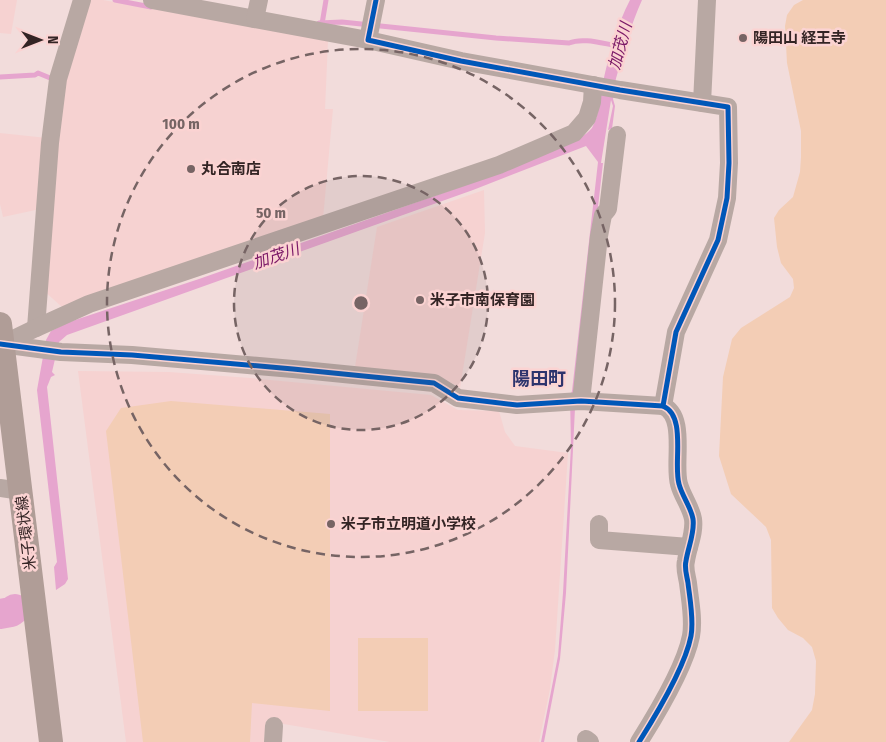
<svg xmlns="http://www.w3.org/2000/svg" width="886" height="742" viewBox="0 0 886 742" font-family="'Fira Sans Condensed','Noto Sans JP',sans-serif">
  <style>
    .built { fill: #f6d2d1 }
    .green { fill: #f3cdb5 }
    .water { fill: #e6a5ce }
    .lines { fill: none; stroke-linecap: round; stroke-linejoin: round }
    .stream { stroke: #e6a5ce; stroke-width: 5 }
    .river { stroke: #e6a5ce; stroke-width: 30 }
    .minor { stroke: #b8a8a3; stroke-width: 18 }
    .secondary { stroke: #b09d97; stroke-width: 24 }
    .cycleway-casing { stroke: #fbd3d2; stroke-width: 8 }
    .cycleway { stroke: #0057b8; stroke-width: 5 }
    .ring { fill: none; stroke: #766464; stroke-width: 2.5; stroke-dasharray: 9 6 }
    .poi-dot { fill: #766464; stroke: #fbd3d2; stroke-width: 2 }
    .labels { text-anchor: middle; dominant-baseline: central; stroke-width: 5; stroke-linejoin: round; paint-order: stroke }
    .poi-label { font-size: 15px; font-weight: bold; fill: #332424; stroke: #fbd3d2; text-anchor: start }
    .street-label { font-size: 15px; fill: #332424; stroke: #fbd3d2 }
    .water-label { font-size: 16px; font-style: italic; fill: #7b1967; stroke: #fbd3d2 }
    .quarter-label { font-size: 18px; font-weight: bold; fill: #2d336d; stroke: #fbd3d2 }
    .centre { fill: #766464; stroke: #fbd3d2; stroke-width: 2.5 }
    .ring-label { font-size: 15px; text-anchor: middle; font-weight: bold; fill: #766464; stroke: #fbd3d2; stroke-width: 5; stroke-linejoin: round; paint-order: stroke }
  </style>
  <rect width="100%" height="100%" fill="#f2dcdb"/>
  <!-- built -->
  <g class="built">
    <polygon points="0,0 17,0 11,34 0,33"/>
    <polygon points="90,0 103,0 328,40 325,109 333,109 323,219 62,307 43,290 63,84"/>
    <polygon points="0,133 47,138 40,209 3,217 0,204"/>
    <polygon points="484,190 485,233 460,388 438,375 355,367 377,227"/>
    <polygon points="78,371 169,372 250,378 431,395 458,410 499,411 505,432 515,446 568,453 555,650 550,689 539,742 390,742 266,721 264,742 126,742"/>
  </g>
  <!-- green -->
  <g class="green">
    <polygon points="803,0 886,0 886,742 789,742 812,710 815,694 816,661 812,647 803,638 788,630 778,618 772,608 771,540 766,527 731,494 719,456 723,377 732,339 741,328 790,297 794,288 793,279 781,263 777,247 774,218 779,210 793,197 800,172 801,157 801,131 787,63 785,26 787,15 794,5"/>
    <polygon points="171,401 330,414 330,711 252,703 250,742 143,742 106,431 121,408"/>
    <rect x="358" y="638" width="70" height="73"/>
  </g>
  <!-- water -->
  <g class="water">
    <path d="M 630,0 L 642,0 C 631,25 624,49 617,75 C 614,83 616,91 613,99 L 615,106 L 612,129 L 608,130 L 613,106 L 611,100 L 601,163 L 603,163 L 575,408 L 566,593 L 560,659 L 544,742 L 541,742 L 558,656 L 563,593 L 571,446 L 570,396 L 572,391 L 598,162 L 586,146 L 473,190 L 67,335 L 59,342 L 52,372 L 55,375 L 51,377 L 47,387 L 68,579 L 65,584 L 56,590 L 54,567 L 57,562 L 56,553 L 37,390 L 46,340 L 51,331 L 69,322 L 199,279 L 471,183 L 580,138 C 584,135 589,132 592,128 C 600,114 599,97 603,82 C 609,55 617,25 630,0 Z"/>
    <polygon points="12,602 15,621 0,622 0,607 6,606"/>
  </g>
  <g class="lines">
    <!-- stream -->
    <g class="stream">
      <polyline points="115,0 151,7"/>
      <path d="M 319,23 L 342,22 L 496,38 L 569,43 C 583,37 604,44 619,46"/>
      <polyline points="322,24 326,0"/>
      <polyline points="0,77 35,75 38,73 55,80"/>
    </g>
    <!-- river -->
    <polyline class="river" points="0,614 11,612 15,609"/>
    <!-- minor -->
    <g class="minor">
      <polyline points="152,0 368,40"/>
      <polyline points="376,0 368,40 461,61 620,90 728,107 729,163 727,198 718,240 676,332 663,406"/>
      <polyline points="255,19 259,0"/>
      <polyline points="702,103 707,0"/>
      <polyline points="36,328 50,143 58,79 82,0"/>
      <path d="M 0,344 L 61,352 L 132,355 L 293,369 L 434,383 L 458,398 L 517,405 L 581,401 L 663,406 C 687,416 673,464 679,484 C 682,496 691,507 693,519 C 695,533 688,547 686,561 C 684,568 687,576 688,583 C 690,600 694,620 691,636 C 685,667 656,715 639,742"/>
      <polyline points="3,344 36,328 89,304 499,165 574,133 587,118 592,102 593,85"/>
      <polyline points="581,401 599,236 603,215 608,209 617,135"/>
      <polyline points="0,488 21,491"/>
      <polyline points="599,524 599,540 689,547"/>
      <polyline points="586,739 590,742"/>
      <polyline points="273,742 274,726"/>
    </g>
    <!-- secondary -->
    <polyline class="secondary" points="0,324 51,742"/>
    <!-- cycleway casing -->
    <g class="cycleway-casing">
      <g id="cycleway">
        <polyline points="376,0 368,40 461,61 620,90 728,107 729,163 727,198 718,240 676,332 663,406"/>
        <path d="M 0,344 L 61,352 L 132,355 L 293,369 L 434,383 L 458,398 L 517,405 L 581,401 L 663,406 C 687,416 673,464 679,484 C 682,496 691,507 693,519 C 695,533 688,547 686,561 C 684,568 687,576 688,583 C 690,600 694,620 691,636 C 685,667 656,715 639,742"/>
      </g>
    </g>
    <!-- cycleway -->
    <use href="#cycleway" class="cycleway"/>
  </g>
  <!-- distance rings -->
  <circle cx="361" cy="303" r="127" fill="#766464" fill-opacity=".12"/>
  <g class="ring">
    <circle cx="361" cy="303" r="127"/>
    <circle cx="361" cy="303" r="254"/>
  </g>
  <!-- markers -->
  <g class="poi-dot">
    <circle cx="743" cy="38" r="5"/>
    <circle cx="191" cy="169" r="5"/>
    <circle cx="420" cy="300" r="5"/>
    <circle cx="331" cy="524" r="5"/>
  </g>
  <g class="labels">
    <!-- poi labels -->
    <g class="poi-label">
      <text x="753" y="38">陽田山 経王寺</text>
      <text x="201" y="169">丸合南店</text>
      <text x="430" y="300">米子市南保育園</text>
      <text x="341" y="524">米子市立明道小学校</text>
    </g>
    <!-- street labels -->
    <g class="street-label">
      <text transform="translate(26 533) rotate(-97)">米子環状線</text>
    </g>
    <!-- water labels -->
    <g class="water-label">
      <text transform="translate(620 46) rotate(-75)">加茂川</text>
      <text transform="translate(276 256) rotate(-19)">加茂川</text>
    </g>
    <!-- quarter labels -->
    <g class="quarter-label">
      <text x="539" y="379">陽田町</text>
    </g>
  </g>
  <circle cx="361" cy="303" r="8" class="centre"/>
  <g class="ring-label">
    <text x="181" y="129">100 m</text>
    <text x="271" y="218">50 m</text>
  </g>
  <!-- north arrow -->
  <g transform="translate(40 40) rotate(90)" stroke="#fbd3d2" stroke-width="4" paint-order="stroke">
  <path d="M0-4L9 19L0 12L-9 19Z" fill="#332424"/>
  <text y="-8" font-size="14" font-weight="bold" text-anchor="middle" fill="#332424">N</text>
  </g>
</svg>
